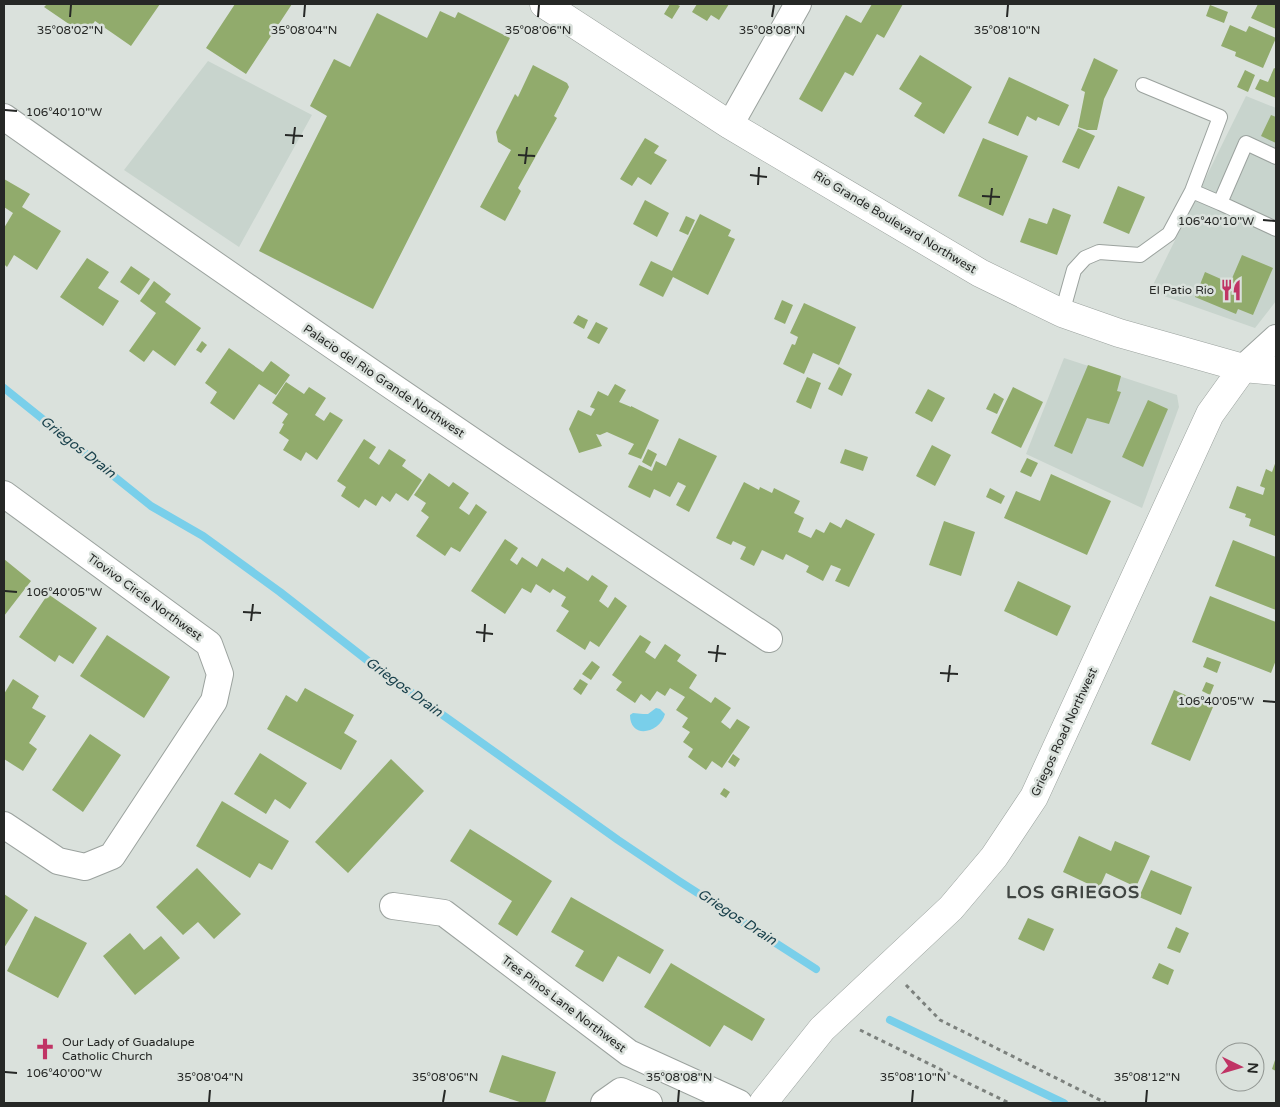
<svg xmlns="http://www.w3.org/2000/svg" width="1280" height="1107" font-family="'Varela Round',sans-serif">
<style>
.built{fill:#c8d4cd}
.water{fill:#79cfea}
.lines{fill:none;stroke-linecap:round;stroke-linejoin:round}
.stream{stroke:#79cfea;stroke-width:8}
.building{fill:#91ab6c}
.service-casing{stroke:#9ba29e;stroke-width:16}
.minor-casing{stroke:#9ba29e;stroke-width:28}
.tertiary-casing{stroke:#9ba29e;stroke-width:29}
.secondary-casing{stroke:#9ba29e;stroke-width:29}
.path{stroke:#7c817d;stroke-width:3;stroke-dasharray:4 4;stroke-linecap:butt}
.service{stroke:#fff;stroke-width:14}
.minor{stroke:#fff;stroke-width:26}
.tertiary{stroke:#fff;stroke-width:28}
.secondary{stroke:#fff;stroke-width:28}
.ticks{fill:none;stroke:#262826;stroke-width:2}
.labels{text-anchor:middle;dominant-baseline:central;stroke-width:5;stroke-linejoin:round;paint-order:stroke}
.street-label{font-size:12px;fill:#262826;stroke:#dae1dc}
.poi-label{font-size:12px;fill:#262826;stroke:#dae1dc;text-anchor:end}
.water-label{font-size:14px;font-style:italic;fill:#173f4a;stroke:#dae1dc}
.district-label{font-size:18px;font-weight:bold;letter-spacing:1px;fill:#404542;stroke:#dae1dc}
.ticks-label{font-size:12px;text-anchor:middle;fill:#262826;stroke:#dae1dc;stroke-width:5;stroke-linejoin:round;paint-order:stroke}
</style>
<rect width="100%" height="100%" fill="#dae1dc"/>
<path class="built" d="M208 61 312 115 239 247 124 170Z
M1246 96 1276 108V301L1255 328 1150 291Z
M1064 358 1177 395 1179 407 1142 508 1026 454Z"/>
<path class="water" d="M656 708 660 709 665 714C660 733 630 740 630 715L633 713 643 714H648Z"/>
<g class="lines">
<path class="stream" d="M4 388 151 506 203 536 280 592 381 671 618 840 679 881 816 969
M890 1020 1064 1103"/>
</g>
<path class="building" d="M47 4H160L131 46 95 21 85 35 44 7Z
M235 4H292L246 74 206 48Z
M670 4H676L680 6 672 19 664 14Z
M697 4H729L719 20 711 15 707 21 692 12Z
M872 4H903L884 38 877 34 853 76 845 72 822 112 799 99 846 15 861 23Z
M1258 4H1276V29L1251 18Z
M1210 5 1228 12 1224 23 1206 16Z
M440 11 455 18 458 12 510 38 373 309 259 251 327 116 310 106 334 59 350 67 377 13 427 38Z
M1230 25 1246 32 1249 26 1276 38 1263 68 1235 56 1236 52 1221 46Z
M920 55 972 87 944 134 914 116 922 103 899 89Z
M1094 58 1118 70 1104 99 1097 130H1087L1078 127 1085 92 1081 90Z
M533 65 567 83 569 87 554 116 557 118 518 188 521 191 505 221 480 207 511 150 498 142 496 132 515 94 518 97Z
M1274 68 1276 69V98L1255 89 1260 79 1268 82Z
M1245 70 1255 75 1248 92 1237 87Z
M1009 77 1069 105 1059 126 1038 117 1036 121 1027 116 1018 136 988 123Z
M1271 115 1276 117V143L1261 136Z
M1078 128 1095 136 1079 169 1062 162Z
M645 138 659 146 654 153 667 160 651 185 638 177 632 186 620 179Z
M983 138 1028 156 1003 216 958 196Z
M4 179 30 194 22 207 61 231 37 270 14 255 7 267 4 264V228L13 213 4 207Z
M1118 186 1145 197 1129 234 1103 223Z
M645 200 669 213 657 237 633 224Z
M1053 208 1071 215 1057 255 1020 242 1029 218 1047 224Z
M700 214 731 230 728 236 735 239 708 295 673 277 663 297 639 285 651 261 672 271Z
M686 216 695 220 688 235 679 231Z
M1242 255 1273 268 1253 315 1238 309 1236 314 1195 297 1205 272 1230 283Z
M87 258 109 272 98 288 119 301 103 326 60 297Z
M131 266 150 279 139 295 120 282Z
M154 281 171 294 165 302 201 328 175 366 153 350 144 362 129 351 156 313 140 301Z
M782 300 793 305 785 324 774 319Z
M804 303 856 327 839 365 813 353 804 374 783 364 792 344 795 345 798 337 790 333Z
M578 315 588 320 584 329 573 323Z
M596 322 608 328 599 344 587 338Z
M202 341 207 345 201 353 196 350Z
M229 348 263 372 271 361 290 375 276 395 259 384 234 420 210 403 217 392 205 383Z
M1088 365 1121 376 1117 391 1121 392 1109 424 1087 418 1072 454 1054 446Z
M839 367 852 374 842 396 828 389Z
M807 377 821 383 811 409 796 402Z
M286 382 304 394 309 387 326 398 315 415 324 421 330 412 343 420 317 460 306 452 301 461 283 450 289 440 279 433 284 424 282 423 288 414 272 403Z
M615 384 626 390 619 402 631 407V406L659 420 641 459 628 454 634 444 607 432 600 435 596 434 602 446 579 453 569 429 578 410 591 416 595 409 590 407 598 391 608 396Z
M1013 387 1043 402 1021 448 991 433Z
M928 389 945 398 932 422 915 413Z
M994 393 1004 399 997 414 986 409Z
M1148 400 1168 409 1143 467 1122 457Z
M679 438 717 456 689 512 676 505 686 486 678 482 670 497 654 489 650 498 628 487 639 465 652 471 656 461 666 466Z
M364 439 376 447 369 458 379 465 389 449 406 460 402 466 422 480 408 501 396 493 390 502 382 496 376 506 365 499 359 508 341 496 346 487 337 481Z
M932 445 951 455 935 486 916 476Z
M648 449 657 454 651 467 642 462Z
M845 449 868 457 863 471 840 463Z
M1027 458 1038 463 1031 477 1020 472Z
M1276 461V532L1275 536 1249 526 1251 519 1245 517 1246 514 1229 508 1237 486 1263 495 1265 488 1260 486 1266 469 1272 472Z
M429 473 449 487 453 482 469 493 459 508 469 515 476 504 487 512 460 552 451 547 445 556 416 536 429 517 421 511 426 503 414 495Z
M1051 474 1111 501 1087 555 1004 518 1016 491 1040 501Z
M744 482 759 490 760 487 772 493 774 488 800 501 794 513 804 518 798 532 811 538 816 529 824 533 830 522 841 528 846 519 875 534 849 587 835 581 841 569 831 565 823 581 806 572 809 566 786 554 783 560 762 550 754 566 740 559 746 547 733 541 731 545 716 538Z
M990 488 1005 496 1001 504 986 497Z
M944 521 975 532 961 576 929 565Z
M505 539 518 548 510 560 517 565 522 557 537 567 542 558 564 572 567 567 588 581 592 575 608 586 599 601 608 608 615 597 627 606 599 647 590 641 585 650 556 631 569 611 561 606 566 597 553 589 550 593 536 584 531 593 522 588 505 614 471 591Z
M1233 540 1276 557V610L1215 586Z
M4 559 31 581 4 616Z
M1018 581 1071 606 1057 636 1004 611Z
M48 594 97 628 73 664 59 655 55 662 19 637Z
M1210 596 1276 622V660L1271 673 1192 642Z
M107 635 170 677 144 718 80 676Z
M640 635 651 642 645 652 655 659 665 644 681 655 677 661 697 675 689 688 711 703 715 697 731 708 721 722 730 729 737 719 750 727 722 768 712 761 706 770 688 757 693 749 683 742 690 732 682 727 688 718 676 710 685 697 670 688 665 696 657 691 650 701 641 694 635 703 616 690 622 682 612 675Z
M1207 657 1221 662 1217 673 1203 667Z
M592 661 600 667 591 680 582 674Z
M13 679 39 696 32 708 46 716 29 743 37 749 23 771 4 759V694Z
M580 679 588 684 581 695 573 689Z
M1206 682 1214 685 1210 695 1202 691Z
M305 688 354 715 344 733 357 741 341 770 267 729 286 695 297 702Z
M1174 690 1213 707 1190 761 1151 744Z
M90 734 121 755 83 812 52 790Z
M260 753 307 783 290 809 275 799 266 814 234 794Z
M733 754 740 759 735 767 728 762Z
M391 759 424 791 348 873 315 842Z
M724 788 730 792 726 798 720 794Z
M222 801 289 841 272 870 259 863 250 878 196 846Z
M470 829 552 881 517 936 498 924 512 901 450 861Z
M1079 836 1111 851 1115 841 1150 856 1136 887 1106 873 1099 889 1063 872Z
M197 868 241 914 214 939 198 922 183 935 156 907Z
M1151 870 1192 887 1181 915 1139 897Z
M4 894 28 910 4 948Z
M571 897 664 950 650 974 618 956 603 982 575 966 584 951 551 932Z
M35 916 87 943 58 998 7 971Z
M1028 918 1054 929 1044 951 1018 939Z
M1176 927 1189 933 1180 953 1167 948Z
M130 933 144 950 161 936 180 958 135 995 103 956Z
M671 963 765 1019 752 1041 724 1025 710 1047 644 1007Z
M1159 963 1174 970 1168 985 1152 978Z
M502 1055 556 1072 545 1103H523L489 1092Z
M1276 1057V1071L1272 1069Z"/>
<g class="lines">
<g class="service-casing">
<path id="service" d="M1276 157 1246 143 1220 203 1276 229
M1192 191 1220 203
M1062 313 1074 270 1085 258 1099 252 1140 255 1169 234 1192 191 1220 117 1143 85"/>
</g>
<g class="minor-casing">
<path id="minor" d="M4 117C256 295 511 469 769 639
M730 125 798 4
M1243 368 1276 338
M4 494 209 644 220 674 214 701 112 856 85 867 58 861 4 825
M393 906 444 913 629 1053 739 1103
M604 1103 621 1091 649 1103"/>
</g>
<g class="tertiary-casing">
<path id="tertiary" d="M1243 368 1276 371"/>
</g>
<g class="secondary-casing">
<path id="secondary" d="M544 4 730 125 980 273 1062 313 1119 333 1243 368 1210 414 1034 797 994 857 951 908 822 1029 763 1103"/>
</g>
<path class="path" d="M906 985 940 1020 1106 1103
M860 1030 1009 1103"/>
<use href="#service" class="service"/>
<use href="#minor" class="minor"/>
<use href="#tertiary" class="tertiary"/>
<use href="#secondary" class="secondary"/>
</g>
<path class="ticks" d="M70 17 71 5M304 17 305 5M538 17 539 5M772 17 774 5M1007 17 1008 5M5 110 17 111M285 135 303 136M293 144 295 127M518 155 535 156M525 164 527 147M750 175 767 177M758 185 759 167M982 196 1000 197M990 205 992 188M1263 220 1275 221M5 591 17 592M243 612 261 613M251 621 253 604M476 632 493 634M484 642 485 624M708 652 726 654M716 662 718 645M940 673 958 674M948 682 950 665M1263 701 1275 702M5 1072 17 1073M209 1102 210 1090M443 1102 445 1090M678 1102 679 1090M912 1102 913 1090M1146 1102 1147 1090"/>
<defs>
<g id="restaurant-bare" transform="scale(1.725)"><path d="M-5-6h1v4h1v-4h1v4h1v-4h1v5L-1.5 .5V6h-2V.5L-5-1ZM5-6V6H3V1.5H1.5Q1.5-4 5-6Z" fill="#c03465" stroke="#dae1dc" stroke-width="2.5" paint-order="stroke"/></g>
<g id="church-bare" transform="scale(1.725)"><path d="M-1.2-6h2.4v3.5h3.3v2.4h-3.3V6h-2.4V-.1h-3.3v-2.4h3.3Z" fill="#c03465" stroke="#dae1dc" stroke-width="2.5" paint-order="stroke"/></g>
</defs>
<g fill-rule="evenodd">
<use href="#restaurant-bare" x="1231" y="290"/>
<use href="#church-bare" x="45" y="1049"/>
</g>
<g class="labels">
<g class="street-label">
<text transform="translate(895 222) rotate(31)">Rio Grande Boulevard Northwest</text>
<text transform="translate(384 381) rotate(34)">Palacio del Rio Grande Northwest</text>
<text transform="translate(145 597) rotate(36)">Tiovivo Circle Northwest</text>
<text transform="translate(1064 732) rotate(-65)">Griegos Road Northwest</text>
<text transform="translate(564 1004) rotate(37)">Tres Pinos Lane Northwest</text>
</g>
<g class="poi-label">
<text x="1214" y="290">El Patio Rio</text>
<text x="62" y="1042" text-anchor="start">Our Lady of Guadalupe<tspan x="62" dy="14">Catholic Church</tspan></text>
</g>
<g class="water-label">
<text transform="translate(78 447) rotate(38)">Griegos Drain</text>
<text transform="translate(404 687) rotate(36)">Griegos Drain</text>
<text transform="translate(737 917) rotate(33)">Griegos Drain</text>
</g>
<g class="district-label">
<text x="1073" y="892">LOS GRIEGOS</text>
</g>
</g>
<g class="ticks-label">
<text x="70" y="34">35°08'02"N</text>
<text x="304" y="34">35°08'04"N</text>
<text x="538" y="34">35°08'06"N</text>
<text x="772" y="34">35°08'08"N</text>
<text x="1007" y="34">35°08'10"N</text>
<text x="64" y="116">106°40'10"W</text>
<text x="1216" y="225">106°40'10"W</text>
<text x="64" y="596">106°40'05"W</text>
<text x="1216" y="705">106°40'05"W</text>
<text x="64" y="1077">106°40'00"W</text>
<text x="210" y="1081">35°08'04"N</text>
<text x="445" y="1081">35°08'06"N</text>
<text x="679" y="1081">35°08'08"N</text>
<text x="913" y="1081">35°08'10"N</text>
<text x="1147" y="1081">35°08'12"N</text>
</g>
<rect width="1280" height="1107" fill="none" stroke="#262826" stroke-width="10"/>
<g transform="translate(1240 1067) rotate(95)"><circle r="24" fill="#dae1dc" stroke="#929793"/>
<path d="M0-4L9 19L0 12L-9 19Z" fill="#c03465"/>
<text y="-8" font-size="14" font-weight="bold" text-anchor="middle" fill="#262826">N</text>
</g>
</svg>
